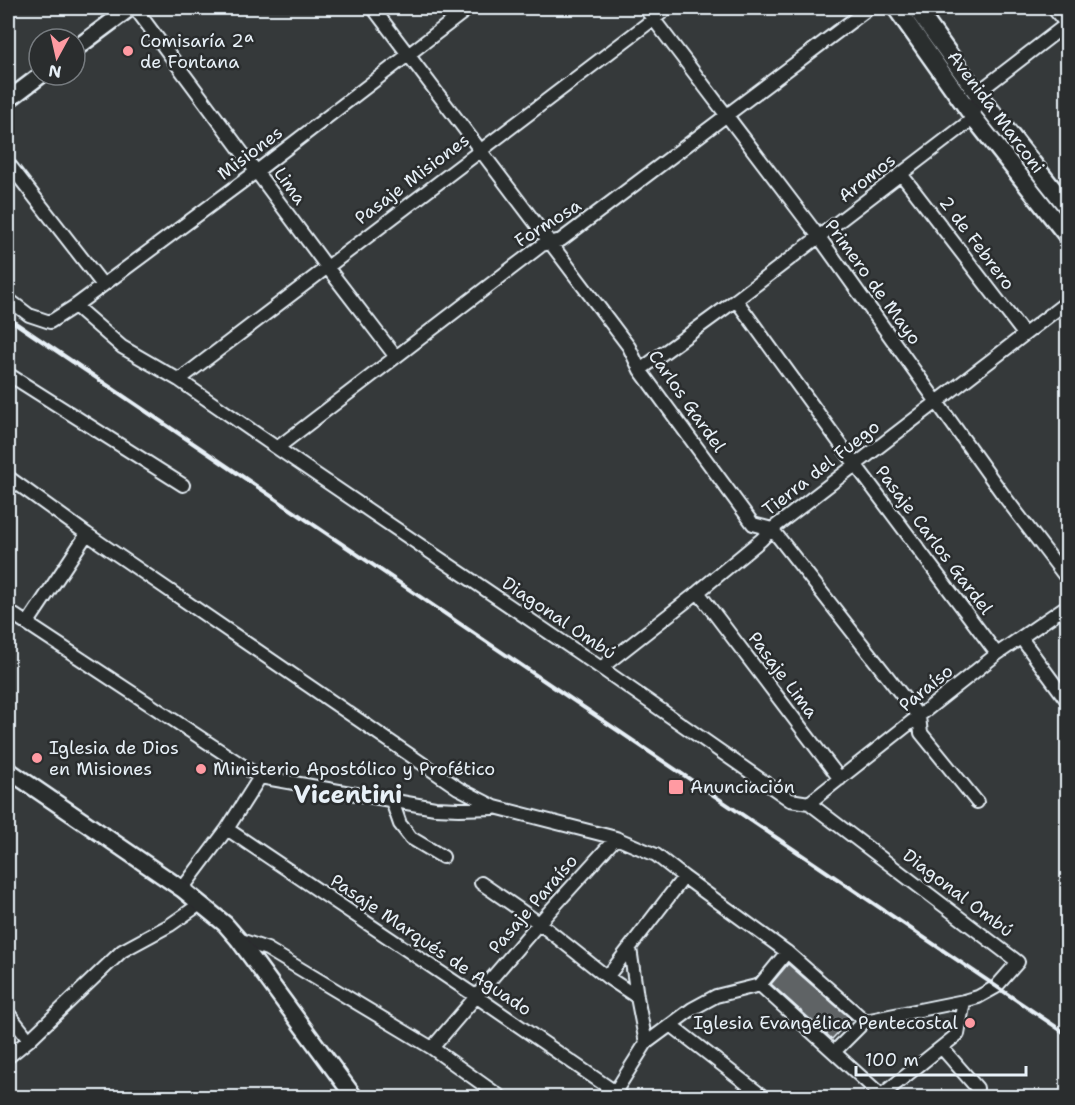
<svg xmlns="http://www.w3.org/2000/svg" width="1075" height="1105" font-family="'Shantell Sans',sans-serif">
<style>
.building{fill:#5f6365;stroke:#e8f1f8;stroke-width:1.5}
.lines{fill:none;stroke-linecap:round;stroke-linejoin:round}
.minor-casing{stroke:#e8f1f8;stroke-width:16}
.tertiary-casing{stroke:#e8f1f8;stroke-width:20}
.secondary-casing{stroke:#e8f1f8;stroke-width:21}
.minor{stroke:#2a2d2e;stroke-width:12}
.tertiary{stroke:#2a2d2e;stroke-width:15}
.secondary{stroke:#2a2d2e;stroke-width:16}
.rail{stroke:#e8f1f8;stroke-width:4}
.poi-dot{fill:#ff9aa2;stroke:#2a2d2e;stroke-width:2}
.labels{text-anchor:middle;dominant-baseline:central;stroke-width:5;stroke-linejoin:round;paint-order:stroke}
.poi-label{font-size:18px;fill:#e8f1f8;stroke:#2a2d2e;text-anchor:start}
.street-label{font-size:18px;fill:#e8f1f8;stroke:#2a2d2e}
.district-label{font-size:24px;font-weight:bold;fill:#e8f1f8;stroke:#2a2d2e}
</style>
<rect width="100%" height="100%" fill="#35393a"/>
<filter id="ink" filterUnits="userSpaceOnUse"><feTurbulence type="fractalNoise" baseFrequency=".0167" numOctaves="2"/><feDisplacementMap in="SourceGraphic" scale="12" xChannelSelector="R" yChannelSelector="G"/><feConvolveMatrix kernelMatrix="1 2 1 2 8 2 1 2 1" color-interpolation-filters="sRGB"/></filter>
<g filter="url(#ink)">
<path class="building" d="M788 964 851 1019 832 1039 771 984Z"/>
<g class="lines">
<g class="minor-casing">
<path id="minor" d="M135 8 327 267 396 357
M373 8 629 347 640 370 753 524 772 529 919 717 921 733 977 802
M645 8 819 237 1004 496 1068 580
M1053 8 1068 26
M8 163 103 285
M901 174 1024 334
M8 299 29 315 50 322 75 306 257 171 469 8
M736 300 855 464 997 654
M75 306 122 347 179 380 277 448 601 668 790 800 809 803 1018 962 996 987 978 997 964 1001 865 1021 834 1052
M640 370 736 300 974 118 977 93 1068 23
M8 374 183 485
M179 380 668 8
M277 448 542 245 561 240 869 8
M8 477 87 534 458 788 495 807 616 838 656 855 684 877 787 952 865 1021
M698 592 840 779
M8 611 260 777 435 808 459 809 494 808
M27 624 87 534
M1021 638 1068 702
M601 668 698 592 761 540 772 529 1068 301
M392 801 400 824 411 838 443 857
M809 803 997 654 1068 605
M227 829 477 997 624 1098
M481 883 539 923 607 977 637 997
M182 889 227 829 260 777
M238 939 267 949 432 1048 502 1098
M607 977 684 877
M760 985 787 952
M8 1013 29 1040
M671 1025 765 1098
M646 1043 692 1009 716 996 760 985 881 1095
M432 1048 539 923 616 838
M942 1048 977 1088 976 1098
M8 1057 29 1040 122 951 170 925 200 904
M608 1098 615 1092 646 1043 637 997 630 948
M878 1098 958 1034 964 1001"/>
</g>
<g class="tertiary-casing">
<path id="tertiary" d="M75 49 130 8
M8 100 41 75
M8 770 182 889 225 924 238 939 355 1098"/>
</g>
<g class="secondary-casing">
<path id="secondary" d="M896 8 974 118 1068 237
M916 8 977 93 1068 208"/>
</g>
<use href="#minor" class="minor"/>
<use href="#tertiary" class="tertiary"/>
<use href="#secondary" class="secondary"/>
<path class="rail" d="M8 318 1068 1035"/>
</g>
</g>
<g class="poi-dot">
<circle cx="128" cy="51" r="6"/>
<circle cx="37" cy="758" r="6"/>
<circle cx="201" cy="769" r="6"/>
<rect x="668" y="779" width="16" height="16" rx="3"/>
<circle cx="970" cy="1023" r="6"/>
</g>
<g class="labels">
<g class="poi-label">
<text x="140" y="41">Comisaría 2ª<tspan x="140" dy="21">de Fontana</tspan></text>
<text x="49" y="748">Iglesia de Dios<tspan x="49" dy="21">en Misiones</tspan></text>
<text x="213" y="769">Ministerio Apostólico y Profético</text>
<text x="690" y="787">Anunciación</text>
<text x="958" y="1023" text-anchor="end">Iglesia Evangélica Pentecostal</text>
</g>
<g class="street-label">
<text transform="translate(996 112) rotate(53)">Avenida Marconi</text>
<text transform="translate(250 153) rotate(-37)">Misiones</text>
<text transform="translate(867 178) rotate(-38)">Aromos</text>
<text transform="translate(412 179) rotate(-37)">Pasaje Misiones</text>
<text transform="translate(290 186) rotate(54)">Lima</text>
<text transform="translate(548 223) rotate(-32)">Formosa</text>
<text transform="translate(977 243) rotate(53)">2 de Febrero</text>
<text transform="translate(873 282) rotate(54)">Primero de Mayo</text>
<text transform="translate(687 401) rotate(55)">Carlos Gardel</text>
<text transform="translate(821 468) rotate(-38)">Tierra del Fuego</text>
<text transform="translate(934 540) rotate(53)">Pasaje Carlos Gardel</text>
<text transform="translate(559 618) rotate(34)">Diagonal Ombú</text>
<text transform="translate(783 675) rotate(53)">Pasaje Lima</text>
<text transform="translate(926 688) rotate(-39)">Paraíso</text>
<text transform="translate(958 893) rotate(37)">Diagonal Ombú</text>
<text transform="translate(533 904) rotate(-49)">Pasaje Paraíso</text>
<text transform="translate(431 945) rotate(34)">Pasaje Marqués de Aguado</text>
</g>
<g class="district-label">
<text x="348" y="795">Vicentini</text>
</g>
</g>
<rect width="1075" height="1105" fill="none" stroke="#2a2d2e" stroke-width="30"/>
<rect x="15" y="15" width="1045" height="1075" fill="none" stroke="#e8f1f8" stroke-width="2" filter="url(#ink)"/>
<g transform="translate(57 57) rotate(188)"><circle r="28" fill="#2a2d2e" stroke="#767b7f" stroke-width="1.5"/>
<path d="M0-4.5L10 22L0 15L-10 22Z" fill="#ff9aa2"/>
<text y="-9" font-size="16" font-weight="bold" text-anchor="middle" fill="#e8f1f8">N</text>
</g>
<path d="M856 1066v9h170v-9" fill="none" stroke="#e8f1f8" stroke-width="3"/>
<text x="865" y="1066" font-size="18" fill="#e8f1f8" stroke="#2a2d2e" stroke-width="4.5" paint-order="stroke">100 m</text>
</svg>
